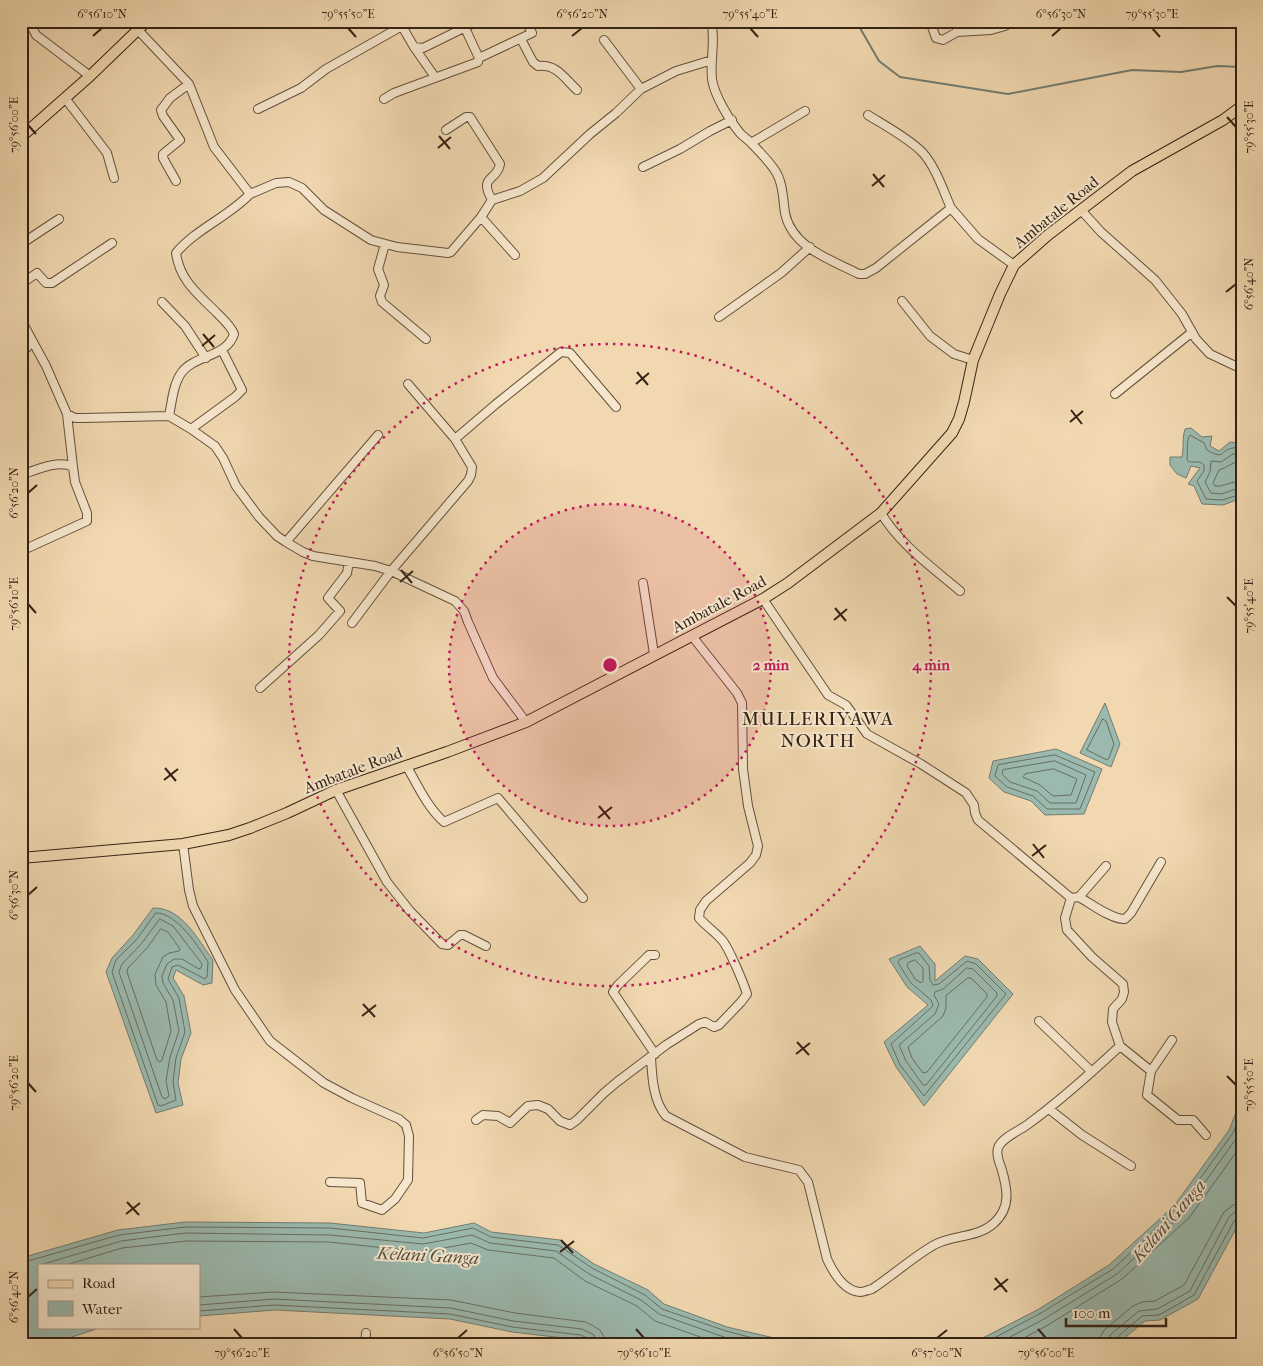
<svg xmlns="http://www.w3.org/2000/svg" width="1263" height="1366" font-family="'IM FELL French Canon',serif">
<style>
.water{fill:#9bb9ae;stroke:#727d71}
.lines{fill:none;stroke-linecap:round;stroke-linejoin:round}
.shore{stroke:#686e62;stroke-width:1}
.stream{stroke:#727d71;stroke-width:2}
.minor-casing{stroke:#63503c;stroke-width:10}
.major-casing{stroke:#342216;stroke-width:12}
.minor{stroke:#f6e6cc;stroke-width:8}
.major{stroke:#f1d8b0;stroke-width:10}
.ticks{fill:none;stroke:#342216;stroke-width:2}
.ring{fill:none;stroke:#c2185b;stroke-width:2.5;stroke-dasharray:2.5 5}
.labels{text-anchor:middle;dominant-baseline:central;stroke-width:4;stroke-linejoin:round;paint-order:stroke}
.street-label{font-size:16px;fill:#342216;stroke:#f6e6cc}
.water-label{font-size:18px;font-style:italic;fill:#534f44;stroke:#f6e6cc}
.quarter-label{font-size:19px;letter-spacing:1px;fill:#342216;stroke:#f6e6cc}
.centre{fill:#c2185b;stroke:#f6e6cc;stroke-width:2.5}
.ring-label{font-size:15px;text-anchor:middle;font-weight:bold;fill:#c2185b;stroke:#f6e6cc;stroke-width:4;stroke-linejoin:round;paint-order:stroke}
.neatline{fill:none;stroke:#342216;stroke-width:2}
.ticks-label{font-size:12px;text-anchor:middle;fill:#342216}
</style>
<rect width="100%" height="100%" fill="#f1d8b0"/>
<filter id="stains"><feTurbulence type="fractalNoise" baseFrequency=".004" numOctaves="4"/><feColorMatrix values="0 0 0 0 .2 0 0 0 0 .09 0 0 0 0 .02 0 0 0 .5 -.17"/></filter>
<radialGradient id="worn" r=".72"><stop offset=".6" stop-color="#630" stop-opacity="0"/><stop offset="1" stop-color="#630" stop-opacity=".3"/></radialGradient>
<path class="water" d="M1191 428 1202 437 1212 436 1210 446 1219 451 1230 442 1242 443V498L1223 505 1202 504 1194 486 1188 484 1200 468 1191 466 1186 478 1177 474 1170 465V457H1182C1184 447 1182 439 1185 429Z
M1105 703 1120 744 1111 767 1080 753Z
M1056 749 1102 769 1084 814 1045 815 1031 801 1004 792 989 778 993 761Z
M153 908C182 907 198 940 213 960L212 983 203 985 176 970 173 978 184 996 191 1033 181 1059 178 1083 183 1105 156 1113 106 972 112 958 133 935Z
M920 946 935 964V981L965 956 978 959 1013 994 924 1106 896 1067 884 1042 928 1005 907 987 889 959Z
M1242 1098V1221L1239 1223 1198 1299 1160 1320 1145 1321 1116 1345H966L975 1342 1039 1309 1109 1265 1174 1206 1229 1130Z
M185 1222 330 1223 424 1233 474 1223 491 1232 560 1240 594 1264 648 1290 664 1304 727 1327 783 1340 826 1345H591L581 1340 512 1332 450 1319 275 1310 199 1316V1265H39V1327H107L99 1328 48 1345H21V1258L118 1230Z"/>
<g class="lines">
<path class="shore" d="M1242 448C1239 448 1236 447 1233 448 1219 450 1226 461 1207 450L1204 443 1190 435C1186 440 1188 452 1187 460L1189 462H1200L1204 465V471L1197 481 1206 499 1222 500 1242 494
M1242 454H1233L1221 462 1211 461 1210 472 1205 482 1211 493 1221 494 1242 487
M1242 461C1233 461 1227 468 1219 470L1213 483 1215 486H1220L1242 480
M1103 719 1106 721 1114 744 1109 758 1107 760 1087 750Z
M1055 755 1095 772 1080 809H1047L1033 796 1007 787 995 776 998 765Z
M1055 761 1086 775 1076 803H1050L1037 791 1010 782 1002 774 1003 770Z
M1054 769 1077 779 1071 795 1053 796 1040 785 1023 777 1025 774Z
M156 913C176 912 199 947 208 962L207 977 205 979 178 965 172 967 168 979 179 998 185 1032 176 1058 173 1082 176 1100 161 1106 158 1105 112 972 116 960 137 939Z
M160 919 173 926 202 964 201 968 199 969 182 959H174L167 964 162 976 163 983 173 1000 179 1031 170 1057 166 1081 169 1096 165 1099 162 1097 119 972 122 964 142 943Z
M161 929 168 932 180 949 179 951 169 953 163 957 155 974 156 985 166 1002 171 1031 162 1060 160 1062 157 1060 127 972 128 968 147 948Z
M916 953H919L929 966 930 980 933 985 939 984 967 961 976 964 1006 994 924 1096 900 1065 891 1044 933 1006 931 1000 911 983 898 963 899 960Z
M915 960 923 968V981L921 983 915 979 907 966 908 963Z
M967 968 973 969 997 993V996L926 1085H923L906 1061 899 1045 935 1014 939 1004 934 995 935 992 943 989Z
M968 978H971L987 994V997L927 1072 923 1073 912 1058 908 1047 943 1016 946 1008V996Z
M21 1263 119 1235 185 1227 330 1228 423 1238 473 1228 491 1237 558 1245 592 1268 645 1295 662 1309 726 1331 780 1345
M40 1265 121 1241 185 1233 330 1235 423 1244 472 1235 490 1243 556 1251 589 1274 641 1300 659 1314 724 1337 754 1345
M66 1265 122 1248 186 1241 329 1242 423 1252 471 1243 488 1250 554 1258 585 1281 637 1306 655 1321 723 1345
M199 1297 274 1292 451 1300 515 1313 586 1322 600 1330 604 1337 605 1345
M199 1305 274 1299 451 1308 513 1321 582 1329 594 1335 597 1345
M199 1311 274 1305 450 1314 512 1327 581 1335 589 1339 591 1345
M981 1345 1041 1313 1113 1269 1178 1209 1233 1133 1242 1111
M995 1345 1044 1319 1117 1274 1183 1213 1238 1136 1242 1127
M1011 1345 1048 1325 1122 1279 1189 1218 1242 1144
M1099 1345 1100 1337 1104 1330 1133 1306 1142 1302 1155 1301 1184 1285 1224 1212 1233 1205 1242 1203
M1107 1345 1110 1335 1139 1311 1157 1309 1190 1291 1229 1217 1235 1212 1242 1211
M1113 1345 1115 1339 1142 1316 1159 1315 1194 1295 1234 1221 1238 1218 1242 1217"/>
<path class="stream" d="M856 21 879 61 900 77 1008 94 1132 70 1181 72 1217 66 1242 67"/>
<g class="minor-casing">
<path id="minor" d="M29 21 36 35 90 76
M399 21 414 47 423 48 478 21
M707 21 712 26C715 45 710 61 712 79 714 95 730 121 740 133 743 137 748 139 751 143 758 150 769 162 774 169 783 181 783 199 785 213 792 248 832 260 859 274H865L876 268 951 208 978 239 1014 265
M930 21 936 38 943 40 957 32 991 30 1005 26 1013 21
M465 28 479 58 532 33 526 21
M138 30 189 84 214 147 250 194C228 217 196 229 176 253 180 281 198 294 217 313 223 319 231 326 234 334 227 357 195 355 182 372 173 384 172 402 169 416
M957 32V21
M521 39 533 62 538 66C557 64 564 78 577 90
M604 40 641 89
M414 47 435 77
M65 98 107 153 114 178
M384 99 394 93 478 62 479 58
M258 109 301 88 326 69 402 26
M868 115C884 125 910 139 923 153 936 168 943 190 951 208
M446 130 466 117H470L500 164C497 182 478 175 492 200
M751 143 805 111
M643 167 680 149 710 131 732 120
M176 181 163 158V154L180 140 163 116 161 110 170 98 189 84
M250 194 276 183 289 182 302 188 324 210 371 240 397 247 448 253 451 252 481 217 492 200 520 191 543 178 590 134 616 113 641 89 676 71 712 60
M1081 210 1101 232 1155 280 1182 314 1196 339 1210 354 1242 369
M481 217 515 255
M21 244 59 219
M385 244 378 269 384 285 380 296 382 302 426 339
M21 284 37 273 46 283H52L112 243
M902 301 930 336 954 354 973 360
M162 302 185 326 206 358
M719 317 781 273 810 247
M21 320 46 366 67 414 75 418H84L169 416 191 429 215 446 223 458 236 486 259 517 277 536 286 542 303 552 313 556 375 566 391 571 455 601 464 611 468 622 493 678 526 722
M21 354 32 342
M1115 394 1191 333
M67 414 73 467
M191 429 235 397 242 390 222 350
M455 439 496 404 561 352 570 353 616 407
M21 475C36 470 59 459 73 467L75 482 87 513V521L21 551
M881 513C900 545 932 567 960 591
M286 542 378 435
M643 583 654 654
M763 599 828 695 846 705 867 734 921 764 966 793 974 805 975 813 978 820 1071 898 1079 897 1106 866
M352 623 391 571 468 481 471 475 472 467 455 439 408 384
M260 688 319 635 340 611 328 598 347 573 349 562
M406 765C417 784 427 807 444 822L498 798 583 898
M336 790 387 882 410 911 442 944 448 945 460 935H464L486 946
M183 844 189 890 193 906 235 990 270 1041 324 1083 352 1098 399 1119 406 1125 409 1136 408 1180 395 1199 382 1210 362 1203 360 1183 330 1182
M1079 897C1090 903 1112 920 1125 919L1131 913 1161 862
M1071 898 1065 918 1067 930 1092 957 1123 984 1124 992 1122 999 1113 1009 1112 1022 1120 1046
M1039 1021 1092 1072
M1172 1040 1151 1071 1147 1095 1178 1120H1193L1206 1135
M655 1054 613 992 618 985 646 958 649 955H655
M651 1057C652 1076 653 1101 666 1116L745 1157 799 1170 808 1182 827 1259C833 1272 844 1291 860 1292 863 1292 868 1290 872 1289 892 1276 913 1257 934 1245 952 1235 978 1238 994 1223 1012 1207 1007 1187 1001 1167 999 1162 996 1154 998 1148 1001 1138 1019 1131 1027 1125 1060 1101 1090 1074 1120 1046L1151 1071
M1049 1109 1082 1135 1131 1166
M476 1120 483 1115 498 1116 510 1123 528 1106 538 1105 548 1109 560 1121 570 1125 577 1120 604 1093 617 1082 666 1045 699 1024 705 1022 714 1027 719 1025 741 1002 747 994C744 984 729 948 722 940 715 932 706 926 699 918L700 910 706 901 750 863 756 855 758 846 748 806 743 769 742 703 737 693 692 636
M365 1345 366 1333"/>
</g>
<g class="major-casing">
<path id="major" d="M21 137 90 76 147 21
M21 858 183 844 229 835 250 828 287 813 336 790 447 752 526 722 763 599 788 583 881 513 952 433 959 419 964 402 973 360 1000 294 1014 265 1048 235 1132 171 1223 120 1242 106"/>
</g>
<use href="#minor" class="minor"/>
<use href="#major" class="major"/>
</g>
<path class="ticks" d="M348 28 356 37M750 28 758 37M1152 28 1160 37M93 36 102 28M572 36 582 28M1052 36 1061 28M1227 117 1236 127M28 125 36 134M439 136 450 149M438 148 451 137M873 174 884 187M872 186 885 175M1226 292 1236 284M203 334 214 347M202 346 215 335M637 372 648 385M636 384 649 373M1071 410 1082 424M1070 422 1083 411M28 493 37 485M401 570 412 583M400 582 413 571M1227 597 1236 606M28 604 36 613M835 608 846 621M834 620 847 609M165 768 176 781M164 780 178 769M599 806 610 819M598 818 612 807M1033 844 1044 858M1032 856 1046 845M28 895 37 887M363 1004 375 1017M362 1016 376 1005M797 1042 809 1055M796 1054 810 1043M1227 1076 1236 1085M28 1083 36 1092M127 1202 139 1215M126 1214 140 1203M561 1240 573 1253M560 1252 574 1241M995 1278 1007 1292M994 1290 1008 1279M28 1297 37 1289M234 1329 242 1338M636 1329 644 1338M1038 1329 1046 1338M458 1338 467 1330M937 1338 947 1330"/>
<circle cx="610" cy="665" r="161" fill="#c2185b" fill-opacity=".12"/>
<g class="ring">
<circle cx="610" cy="665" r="161"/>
<circle cx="610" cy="665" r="321"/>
</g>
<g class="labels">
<g class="street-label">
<text transform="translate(1056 212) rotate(-39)">Ambatale Road</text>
<text transform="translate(719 604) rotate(-28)">Ambatale Road</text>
<text transform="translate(353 770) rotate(-21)">Ambatale Road</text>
</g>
<g class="water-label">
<text transform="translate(1169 1221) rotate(-49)">Kelani Ganga</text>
<text transform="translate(428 1256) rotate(3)">Kelani Ganga</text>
</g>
<g class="quarter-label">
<text x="818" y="719">MULLERIYAWA<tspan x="818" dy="22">NORTH</tspan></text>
</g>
</g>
<circle cx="610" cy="665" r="8" class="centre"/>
<g class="ring-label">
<text x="771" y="670">2 min</text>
<text x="931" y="670">4 min</text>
</g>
<rect width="1263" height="1366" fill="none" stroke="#f1d8b0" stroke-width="55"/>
<rect x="38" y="1264" width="162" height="65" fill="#f6e6cc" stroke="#a89883"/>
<rect x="48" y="1280" width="25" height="8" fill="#f1d8b0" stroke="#a89883"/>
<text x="82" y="1288" font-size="15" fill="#342216">Road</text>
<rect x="48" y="1301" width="25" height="15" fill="#9bb9ae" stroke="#a89883"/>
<text x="82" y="1314" font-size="15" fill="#342216">Water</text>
<path d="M1066 1318v8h100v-8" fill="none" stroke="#342216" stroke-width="2.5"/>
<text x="1073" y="1318" font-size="15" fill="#342216" stroke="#f6e6cc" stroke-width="4" paint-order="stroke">100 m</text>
<rect x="28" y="28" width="1208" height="1310" class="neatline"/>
<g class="ticks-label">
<text x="102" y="18">6°56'10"N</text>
<text x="348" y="18">79°55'50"E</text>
<text x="582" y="18">6°56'20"N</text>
<text x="750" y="18">79°55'40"E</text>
<text x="1061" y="18">6°56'30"N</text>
<text x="1152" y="18">79°55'30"E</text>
<text transform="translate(14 125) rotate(-90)" y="4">79°56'00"E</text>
<text transform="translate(1249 127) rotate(-90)" y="4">79°55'30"E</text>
<text transform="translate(1249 284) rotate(-90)" y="4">6°56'40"N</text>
<text transform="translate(14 493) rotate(-90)" y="4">6°56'20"N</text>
<text transform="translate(14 604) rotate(-90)" y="4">79°56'10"E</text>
<text transform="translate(1249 606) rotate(-90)" y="4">79°55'40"E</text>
<text transform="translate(14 895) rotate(-90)" y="4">6°56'30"N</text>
<text transform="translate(14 1083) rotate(-90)" y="4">79°56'20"E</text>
<text transform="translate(1249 1085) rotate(-90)" y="4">79°55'50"E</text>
<text transform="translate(14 1297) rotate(-90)" y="4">6°56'40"N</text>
<text x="242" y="1357">79°56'20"E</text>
<text x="458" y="1357">6°56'50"N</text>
<text x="644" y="1357">79°56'10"E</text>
<text x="937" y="1357">6°57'00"N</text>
<text x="1046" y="1357">79°56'00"E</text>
</g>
<rect width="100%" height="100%" filter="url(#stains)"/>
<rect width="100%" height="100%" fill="url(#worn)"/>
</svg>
